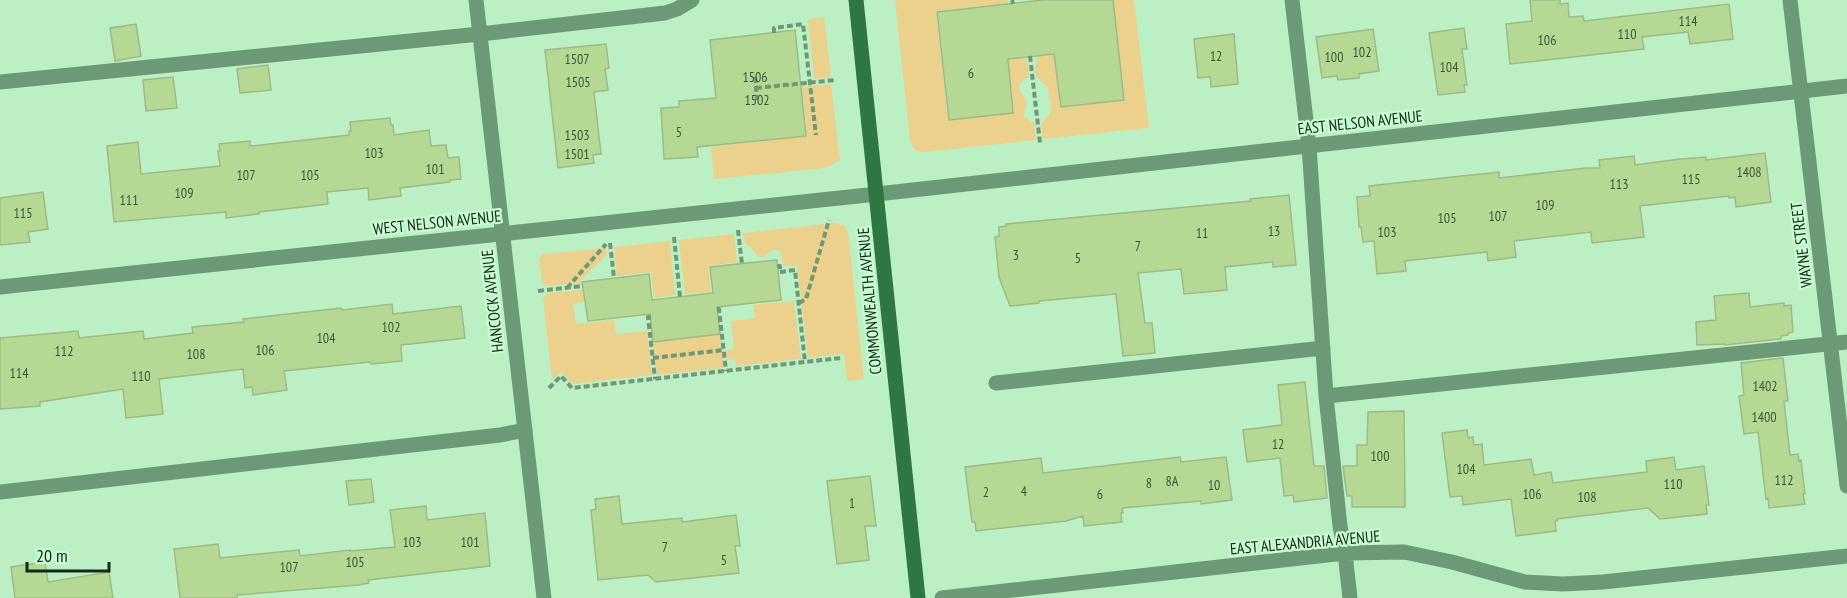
<svg xmlns="http://www.w3.org/2000/svg" width="1847" height="598" font-family="'PT Sans Narrow',sans-serif">
<style>
.green{fill:#ebd18b}
.building{fill:#b5d894;stroke:#9eba85;stroke-width:1.5}
.lines{fill:none;stroke-linecap:round;stroke-linejoin:round}
.path{stroke:#709778;stroke-width:4;stroke-dasharray:6 3;stroke-linecap:butt}
.lane{stroke:#6d9a76;stroke-width:15}
.street{stroke:#6d9a76;stroke-width:15}
.secondary{stroke:#2e7643;stroke-width:15}
.labels{text-anchor:middle;dominant-baseline:central;stroke-width:4.5;stroke-linejoin:round;paint-order:stroke}
.number-label{font-size:14px;fill:#3c5538}
.street-label{font-size:16px;fill:#142919;stroke:#c8fdd2}
</style>
<rect width="100%" height="100%" fill="#bbf0c5"/>
<path class="green" d="M895 0H1008V3L936 11 948 120 1014 113 1012 92 1002 93 998 60 1023 58 1028 64 1029 77 1023 80 1019 85 1020 91 1027 102 1024 116 1034 123 1036 140 923 152C915 152 913 149 910 141Z
M1113 0H1134L1149 128 1043 139 1041 124 1049 115 1051 110 1048 88 1036 76 1035 64 1038 56 1064 53 1068 86 1058 87 1060 108 1125 100Z
M824 17 831 77 814 79 808 19Z
M831 84 840 160 826 168 714 179 711 147 807 136 802 87Z
M835 223 844 225 848 232 864 379 847 381 844 354 808 358 797 265 783 266C781 248 779 244 764 257H758L751 247 745 244 743 233Z
M734 234 737 262 708 266 711 292 685 294 679 240Z
M670 241 675 295 654 298 651 272 617 276 614 247Z
M606 248 607 254 605 257 581 280V283L548 286 542 283 539 258 543 254Z
M582 290 584 302 573 304 576 324 614 320 616 334 647 331 652 375 573 384 561 372 552 380 543 298 549 293Z
M794 301 801 359 736 366 735 359 727 360 726 350 734 349 731 321 755 318 753 305Z
M720 334 724 368 657 375 653 342Z"/>
<path class="building" d="M1043 0H1113L1124 100 1061 107 1054 54 1008 59 1013 113 949 120 937 12Z
M1530 0H1560V4L1568 3 1569 17 1583 16 1584 21 1729 4 1733 39 1690 44 1688 32 1642 37 1644 49 1510 64 1506 24 1532 21Z
M136 24 141 56 115 61 110 28Z
M1464 28 1467 49H1462L1467 85H1464L1465 92 1438 95 1429 33Z
M1373 29 1379 71 1359 74V78L1338 80 1337 76 1322 78 1316 37Z
M795 30 806 136 697 147 698 157 664 159 661 108 679 107V101L716 98 710 40Z
M1233 34H1234L1238 84 1211 87 1210 77 1198 78 1194 39Z
M606 44 609 68 605 69 608 90 594 92 601 154 593 155 594 163 558 168 545 50Z
M268 65 271 90 240 93 237 69Z
M173 77 177 108 146 111 143 80Z
M390 118 391 125H393L394 135 429 130 431 146 446 145 448 158 459 157 461 179 450 180V182L400 188 401 196 369 200 368 188 327 192 328 204 259 212V214L226 218V212L114 222 107 146 138 142 141 174 220 166 218 151H220L219 144 250 141V146L261 145 349 135V131H351L350 122Z
M1765 153 1771 202 1736 207 1735 197 1729 198V196L1640 206 1644 237 1592 243 1591 232 1514 241 1516 257 1488 261 1487 252 1405 261 1406 271 1377 274 1374 241 1363 242 1361 227H1359L1357 197 1370 196 1369 186 1499 172V178L1586 168H1600L1599 160 1634 156 1635 165 1680 159 1706 157V160Z
M43 192 48 229 28 232 30 242 0 245V198Z
M1289 195 1296 265 1273 267V262L1225 267 1227 290 1184 294 1181 269 1138 273 1145 323H1152L1155 353 1123 356 1116 294 1039 301V303L1010 306 999 277 995 237 999 236V227L1006 226V224L1251 201 1250 199Z
M777 260 781 300 717 307 720 334 653 342 650 314 588 321 582 282 649 274 652 300 713 293 710 267Z
M1749 293 1750 307 1784 303V306L1791 305 1793 332 1788 333V335L1781 336V339L1725 345V344L1697 345 1696 322 1716 320 1714 296Z
M392 304 393 314 461 306 465 338 401 345 402 361 371 364 370 362 284 371 287 390 253 395 252 387 245 388 243 369 159 379 163 414 126 418 123 389 40 402V406L0 409V338L78 331 79 338 143 331 144 339 193 333 192 327 244 322 243 319 341 308 342 310Z
M1783 358 1788 401H1784L1790 455 1798 454 1799 461 1801 460 1805 494H1803L1805 504 1769 508 1768 498 1766 499 1758 432 1744 434 1739 396 1744 395 1741 363Z
M1305 382 1314 466H1324L1327 498 1294 502 1293 495 1284 496 1280 458 1247 462 1243 430 1282 425 1278 385Z
M1404 411 1405 507H1352V496H1347L1343 466H1357V445H1367L1368 412Z
M1467 430 1468 438 1473 437 1474 445 1482 444 1484 465 1531 459 1534 475 1551 472 1553 483 1647 472 1646 461 1674 457 1676 470 1704 466 1709 505H1706L1707 514 1660 519 1648 508 1557 519V521H1555L1556 531 1516 536 1511 499 1463 505 1462 496 1450 497 1442 433Z
M1180 457 1181 462 1226 457 1232 500 1201 504V501L1122 508 1123 513H1121L1122 522 1084 526 1083 516 1066 521 976 531 975 522H972L965 467 1041 458 1043 473Z
M870 476 876 526H865L869 560 837 564 827 481Z
M371 479 374 502 349 505 346 481Z
M619 496 622 524 682 518V522L736 515 740 546H735L739 573 656 582 648 575 598 580 591 510 596 509 595 499Z
M426 506 427 520 485 513 490 566 368 580 369 583 359 585 237 595V598H180L174 549 218 544 220 558 299 550 300 556 350 550V551L395 547 390 510Z
M45 562 48 582 109 572 113 598H15L11 567Z"/>
<g class="lines">
<path class="path" d="M1012 0 1013 4
M774 33V28L803 24 816 135
M1030 56 1040 143
M755 77 757 100
M756 88 836 80
M738 230 742 264
M674 237 680 297
M610 243 614 278
M777 266H780V272L795 270 805 362
M567 288 606 244
M538 291 583 286
M799 303 806 299 829 220
M717 309H719L726 371
M651 317H648L655 379
M653 358 724 350
M549 388 561 376 572 388 841 358"/>
<path class="lane" d="M1292 0 1309 146 1326 396 1340 526 1345 553
M0 82 480 34 665 13 677 9 692 0
M996 383 1323 348
M1326 396 1847 342
M0 492 500 435 525 430"/>
<path class="street" d="M476 0 544 598
M1790 0 1847 486
M0 287 877 194 1847 86
M1345 553 1350 598
M942 598 1345 553 1404 552 1452 562 1525 582 1563 584 1603 582 1847 556"/>
<path class="secondary" d="M856 0 918 598"/>
</g>
<g class="labels">
<g class="number-label">
<text x="1688" y="21">114</text>
<text x="1627" y="34">110</text>
<text x="1547" y="40">106</text>
<text x="1362" y="52">102</text>
<text x="1216" y="56">12</text>
<text x="1334" y="57">100</text>
<text x="577" y="59">1507</text>
<text x="1449" y="67">104</text>
<text x="971" y="73">6</text>
<text x="755" y="77">1506</text>
<text x="578" y="82">1505</text>
<text x="757" y="100">1502</text>
<text x="679" y="132">5</text>
<text x="577" y="135">1503</text>
<text x="374" y="153">103</text>
<text x="577" y="154">1501</text>
<text x="435" y="169">101</text>
<text x="1749" y="172">1408</text>
<text x="246" y="175">107</text>
<text x="310" y="175">105</text>
<text x="1691" y="179">115</text>
<text x="1619" y="184">113</text>
<text x="184" y="193">109</text>
<text x="129" y="200">111</text>
<text x="1545" y="205">109</text>
<text x="23" y="213">115</text>
<text x="1498" y="216">107</text>
<text x="1447" y="218">105</text>
<text x="1274" y="231">13</text>
<text x="1387" y="232">103</text>
<text x="1202" y="233">11</text>
<text x="1138" y="246">7</text>
<text x="1016" y="255">3</text>
<text x="1078" y="258">5</text>
<text x="391" y="327">102</text>
<text x="326" y="338">104</text>
<text x="265" y="350">106</text>
<text x="64" y="351">112</text>
<text x="196" y="354">108</text>
<text x="19" y="373">114</text>
<text x="141" y="376">110</text>
<text x="1765" y="386">1402</text>
<text x="1764" y="417">1400</text>
<text x="1278" y="444">12</text>
<text x="1380" y="456">100</text>
<text x="1466" y="469">104</text>
<text x="1784" y="480">112</text>
<text x="1172" y="481">8A</text>
<text x="1149" y="483">8</text>
<text x="1673" y="484">110</text>
<text x="1214" y="485">10</text>
<text x="1024" y="491">4</text>
<text x="986" y="492">2</text>
<text x="1100" y="494">6</text>
<text x="1532" y="494">106</text>
<text x="1587" y="497">108</text>
<text x="852" y="503">1</text>
<text x="412" y="542">103</text>
<text x="470" y="542">101</text>
<text x="665" y="547">7</text>
<text x="724" y="560">5</text>
<text x="355" y="562">105</text>
<text x="289" y="567">107</text>
</g>
<g class="street-label">
<text transform="translate(1360 122) rotate(-6)">EAST NELSON AVENUE</text>
<text transform="translate(437 222) rotate(-6)">WEST NELSON AVENUE</text>
<text transform="translate(1801 245) rotate(-97)">WAYNE STREET</text>
<text transform="translate(492 301) rotate(-96)">HANCOCK AVENUE</text>
<text transform="translate(869 301) rotate(-95)">COMMONWEALTH AVENUE</text>
<text transform="translate(1305 542) rotate(-5)">EAST ALEXANDRIA AVENUE</text>
</g>
</g>
<path d="M27 562v9h82v-9" fill="none" stroke="#142919" stroke-width="3"/>
<text x="36" y="562" font-size="18" fill="#142919" stroke="#c8fdd2" stroke-width="4.5" paint-order="stroke">20 m</text>
</svg>
